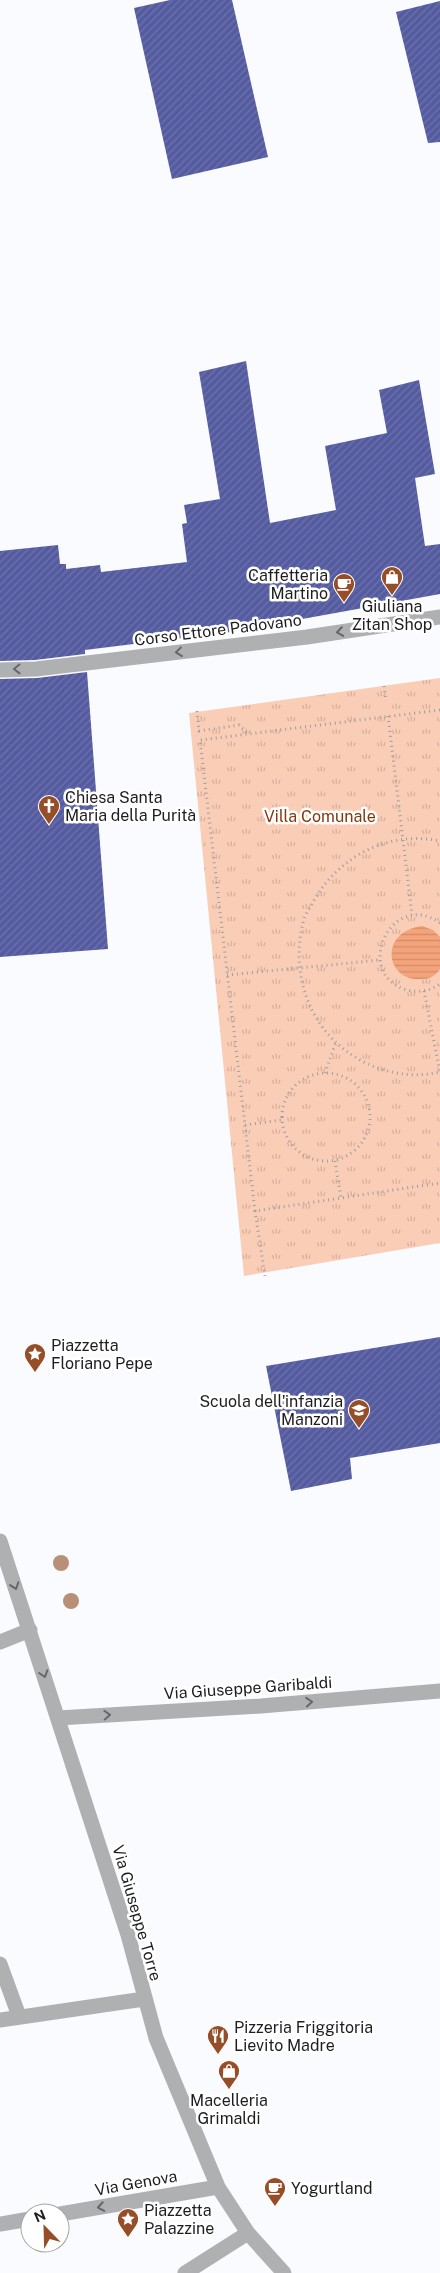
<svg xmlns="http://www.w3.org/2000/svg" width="440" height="2273" font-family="'Public Sans',sans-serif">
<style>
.grass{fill:url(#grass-tufts)}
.water{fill:url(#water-rules)}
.building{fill:url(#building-hatch)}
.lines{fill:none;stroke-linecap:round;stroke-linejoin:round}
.path{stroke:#9d9ea1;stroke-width:3;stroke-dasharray:1 4;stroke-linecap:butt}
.minor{stroke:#afb0b2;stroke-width:15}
.tertiary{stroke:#afb0b2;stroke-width:15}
.tree{fill:#b89078}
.oneway{stroke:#66676a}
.labels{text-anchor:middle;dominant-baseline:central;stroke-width:5;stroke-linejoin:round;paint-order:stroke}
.poi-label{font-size:16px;fill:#1e1e21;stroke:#fff;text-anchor:start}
.street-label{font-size:16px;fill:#1e1e21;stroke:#fff}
.park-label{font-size:16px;fill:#82390b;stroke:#fff}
</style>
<defs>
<pattern id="grass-tufts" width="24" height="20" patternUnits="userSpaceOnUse" patternTransform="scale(1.25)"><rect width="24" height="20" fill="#facdb7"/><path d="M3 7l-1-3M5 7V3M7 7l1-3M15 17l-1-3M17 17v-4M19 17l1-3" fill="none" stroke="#d6b09d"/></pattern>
<pattern id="water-rules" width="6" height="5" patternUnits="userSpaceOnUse" patternTransform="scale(1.25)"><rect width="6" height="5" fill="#f4a37a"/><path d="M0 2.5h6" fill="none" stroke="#d18c69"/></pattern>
<pattern id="building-hatch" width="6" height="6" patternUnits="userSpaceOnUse" patternTransform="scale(1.25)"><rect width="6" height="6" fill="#545ba1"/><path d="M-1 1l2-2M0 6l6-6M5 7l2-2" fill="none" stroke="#6e73a8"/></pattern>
</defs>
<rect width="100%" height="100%" fill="#fafbfe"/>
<path class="grass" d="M440 678V1243L244 1276 189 713Z"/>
<path class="water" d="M422 926 433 930 440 937V969C437 974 430 979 424 979 386 984 377 932 422 926Z"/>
<path class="building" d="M170 0H232L268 157 172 179 134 8Z
M440 1V142L428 143 396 12Z
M246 361 270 523 336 510 325 446 387 433 379 390 419 380 435 474 415 478 425 546 440 544V594L231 632 85 650V654L35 660 0 661V551L58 545 60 564H66V569L100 565 101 572 187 562 182 524 187 523 184 505 220 499 199 372Z
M87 672 108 949 0 957V679L37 678Z
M440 1337V1443L350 1458 352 1479 291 1491 266 1366Z"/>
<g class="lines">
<path class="path" d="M384 686 386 701
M440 710 200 740 255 1211 440 1183
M197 711 199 731 239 725 247 733
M388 716 412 915
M440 923C392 888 351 974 407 990 418 993 430 991 440 984
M227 975 380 960
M424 991 440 1072C415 1078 389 1074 366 1063 312 1037 288 977 304 919 306 913 310 908 313 902 338 857 388 830 440 841
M282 1117a44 44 0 1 1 88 0a44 44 0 1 1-88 0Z
M325 1073 336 1042
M245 1125 281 1120
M335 1161 341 1198
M255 1211 265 1276"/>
<path class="minor" d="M0 1541 128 1935 156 2038 218 2187 248 2233 284 2273
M0 1642 30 1630
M58 1718 261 1706 440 1691
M0 1964 19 2016
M0 2020 144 1999
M60 2214 218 2187
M0 2224 30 2219
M185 2273 248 2233"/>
<path class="tertiary" d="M0 670 36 669 307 637 440 617"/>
</g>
<g class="tree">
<circle cx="61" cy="1563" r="8"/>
<circle cx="71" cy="1601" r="8"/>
</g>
<defs><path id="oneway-chevron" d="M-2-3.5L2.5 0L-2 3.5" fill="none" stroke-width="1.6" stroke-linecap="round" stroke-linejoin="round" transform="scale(1.25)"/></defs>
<g class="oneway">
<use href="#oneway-chevron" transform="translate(340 632) rotate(171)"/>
<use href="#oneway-chevron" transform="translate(179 652) rotate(173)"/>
<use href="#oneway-chevron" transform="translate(17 669) rotate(179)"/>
<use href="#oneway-chevron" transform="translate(15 1586) rotate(71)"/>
<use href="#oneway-chevron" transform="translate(44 1674) rotate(72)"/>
<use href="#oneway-chevron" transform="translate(309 1702) rotate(-5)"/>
<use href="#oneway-chevron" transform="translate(107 1715) rotate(-3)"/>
<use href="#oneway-chevron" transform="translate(101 2207) rotate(170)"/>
</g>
<defs>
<g id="shop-pin" transform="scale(1.125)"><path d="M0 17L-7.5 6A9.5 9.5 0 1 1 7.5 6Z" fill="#954e27" stroke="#fff"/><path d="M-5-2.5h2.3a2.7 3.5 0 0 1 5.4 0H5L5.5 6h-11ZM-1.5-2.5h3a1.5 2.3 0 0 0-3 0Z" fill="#fff"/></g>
<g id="cafe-pin" transform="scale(1.125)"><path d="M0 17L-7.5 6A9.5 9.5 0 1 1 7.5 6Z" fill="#954e27" stroke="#fff"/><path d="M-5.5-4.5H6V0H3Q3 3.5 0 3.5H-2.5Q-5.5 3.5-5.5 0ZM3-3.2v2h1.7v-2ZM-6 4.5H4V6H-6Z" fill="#fff"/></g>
<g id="church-pin" transform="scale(1.125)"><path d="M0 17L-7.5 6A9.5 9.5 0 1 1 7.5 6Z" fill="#954e27" stroke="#fff"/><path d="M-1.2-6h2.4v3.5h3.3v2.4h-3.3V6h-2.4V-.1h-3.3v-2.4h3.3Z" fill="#fff"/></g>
<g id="sight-pin" transform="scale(1.125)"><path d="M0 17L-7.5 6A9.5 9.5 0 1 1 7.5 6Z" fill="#954e27" stroke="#fff"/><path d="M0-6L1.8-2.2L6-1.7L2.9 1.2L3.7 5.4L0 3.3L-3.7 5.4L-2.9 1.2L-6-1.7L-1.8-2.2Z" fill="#fff"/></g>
<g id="school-pin" transform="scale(1.125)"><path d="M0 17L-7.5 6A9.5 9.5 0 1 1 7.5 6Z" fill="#954e27" stroke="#fff"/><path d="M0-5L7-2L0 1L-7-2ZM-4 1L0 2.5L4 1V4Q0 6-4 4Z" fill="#fff"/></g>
<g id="restaurant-pin" transform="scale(1.125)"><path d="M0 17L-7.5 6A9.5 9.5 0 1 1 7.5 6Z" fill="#954e27" stroke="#fff"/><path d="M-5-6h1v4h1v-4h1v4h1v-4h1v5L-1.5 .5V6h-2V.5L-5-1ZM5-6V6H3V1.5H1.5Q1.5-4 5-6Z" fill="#fff"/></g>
</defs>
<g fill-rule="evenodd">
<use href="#shop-pin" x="392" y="577"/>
<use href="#cafe-pin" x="344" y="584"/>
<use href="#church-pin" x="49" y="806"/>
<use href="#sight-pin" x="35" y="1354"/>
<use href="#school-pin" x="359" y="1410"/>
<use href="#restaurant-pin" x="218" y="2036"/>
<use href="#shop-pin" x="229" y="2071"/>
<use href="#cafe-pin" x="275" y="2188"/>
<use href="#sight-pin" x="128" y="2219"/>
</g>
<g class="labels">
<g class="poi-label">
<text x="328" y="575" text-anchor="end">Caffetteria<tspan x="328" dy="18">Martino</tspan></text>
<text x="392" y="606" text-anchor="middle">Giuliana<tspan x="392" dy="18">Zitan Shop</tspan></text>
<text x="65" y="797">Chiesa Santa<tspan x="65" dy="18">Maria della Purità</tspan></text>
<text x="51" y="1345">Piazzetta<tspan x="51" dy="18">Floriano Pepe</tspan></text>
<text x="343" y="1401" text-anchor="end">Scuola dell'infanzia<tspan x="343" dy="18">Manzoni</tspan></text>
<text x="234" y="2027">Pizzeria Friggitoria<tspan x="234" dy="18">Lievito Madre</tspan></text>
<text x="229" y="2100" text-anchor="middle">Macelleria<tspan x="229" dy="18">Grimaldi</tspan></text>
<text x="291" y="2188">Yogurtland</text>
<text x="144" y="2210">Piazzetta<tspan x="144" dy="18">Palazzine</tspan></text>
</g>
<g class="street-label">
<text transform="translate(218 630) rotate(-7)">Corso Ettore Padovano</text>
<text transform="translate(248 1688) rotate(-4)">Via Giuseppe Garibaldi</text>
<text transform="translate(137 1913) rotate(74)">Via Giuseppe Torre</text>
<text transform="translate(136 2183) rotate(-10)">Via Genova</text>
</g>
<g class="park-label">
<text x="320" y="816">Villa Comunale</text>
</g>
</g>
<g transform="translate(45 2228) rotate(337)"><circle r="24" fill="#ffffff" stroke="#a5a5a6"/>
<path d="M0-4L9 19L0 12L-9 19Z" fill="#954e27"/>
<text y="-8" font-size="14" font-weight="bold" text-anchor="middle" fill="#1e1e21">N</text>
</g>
</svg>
